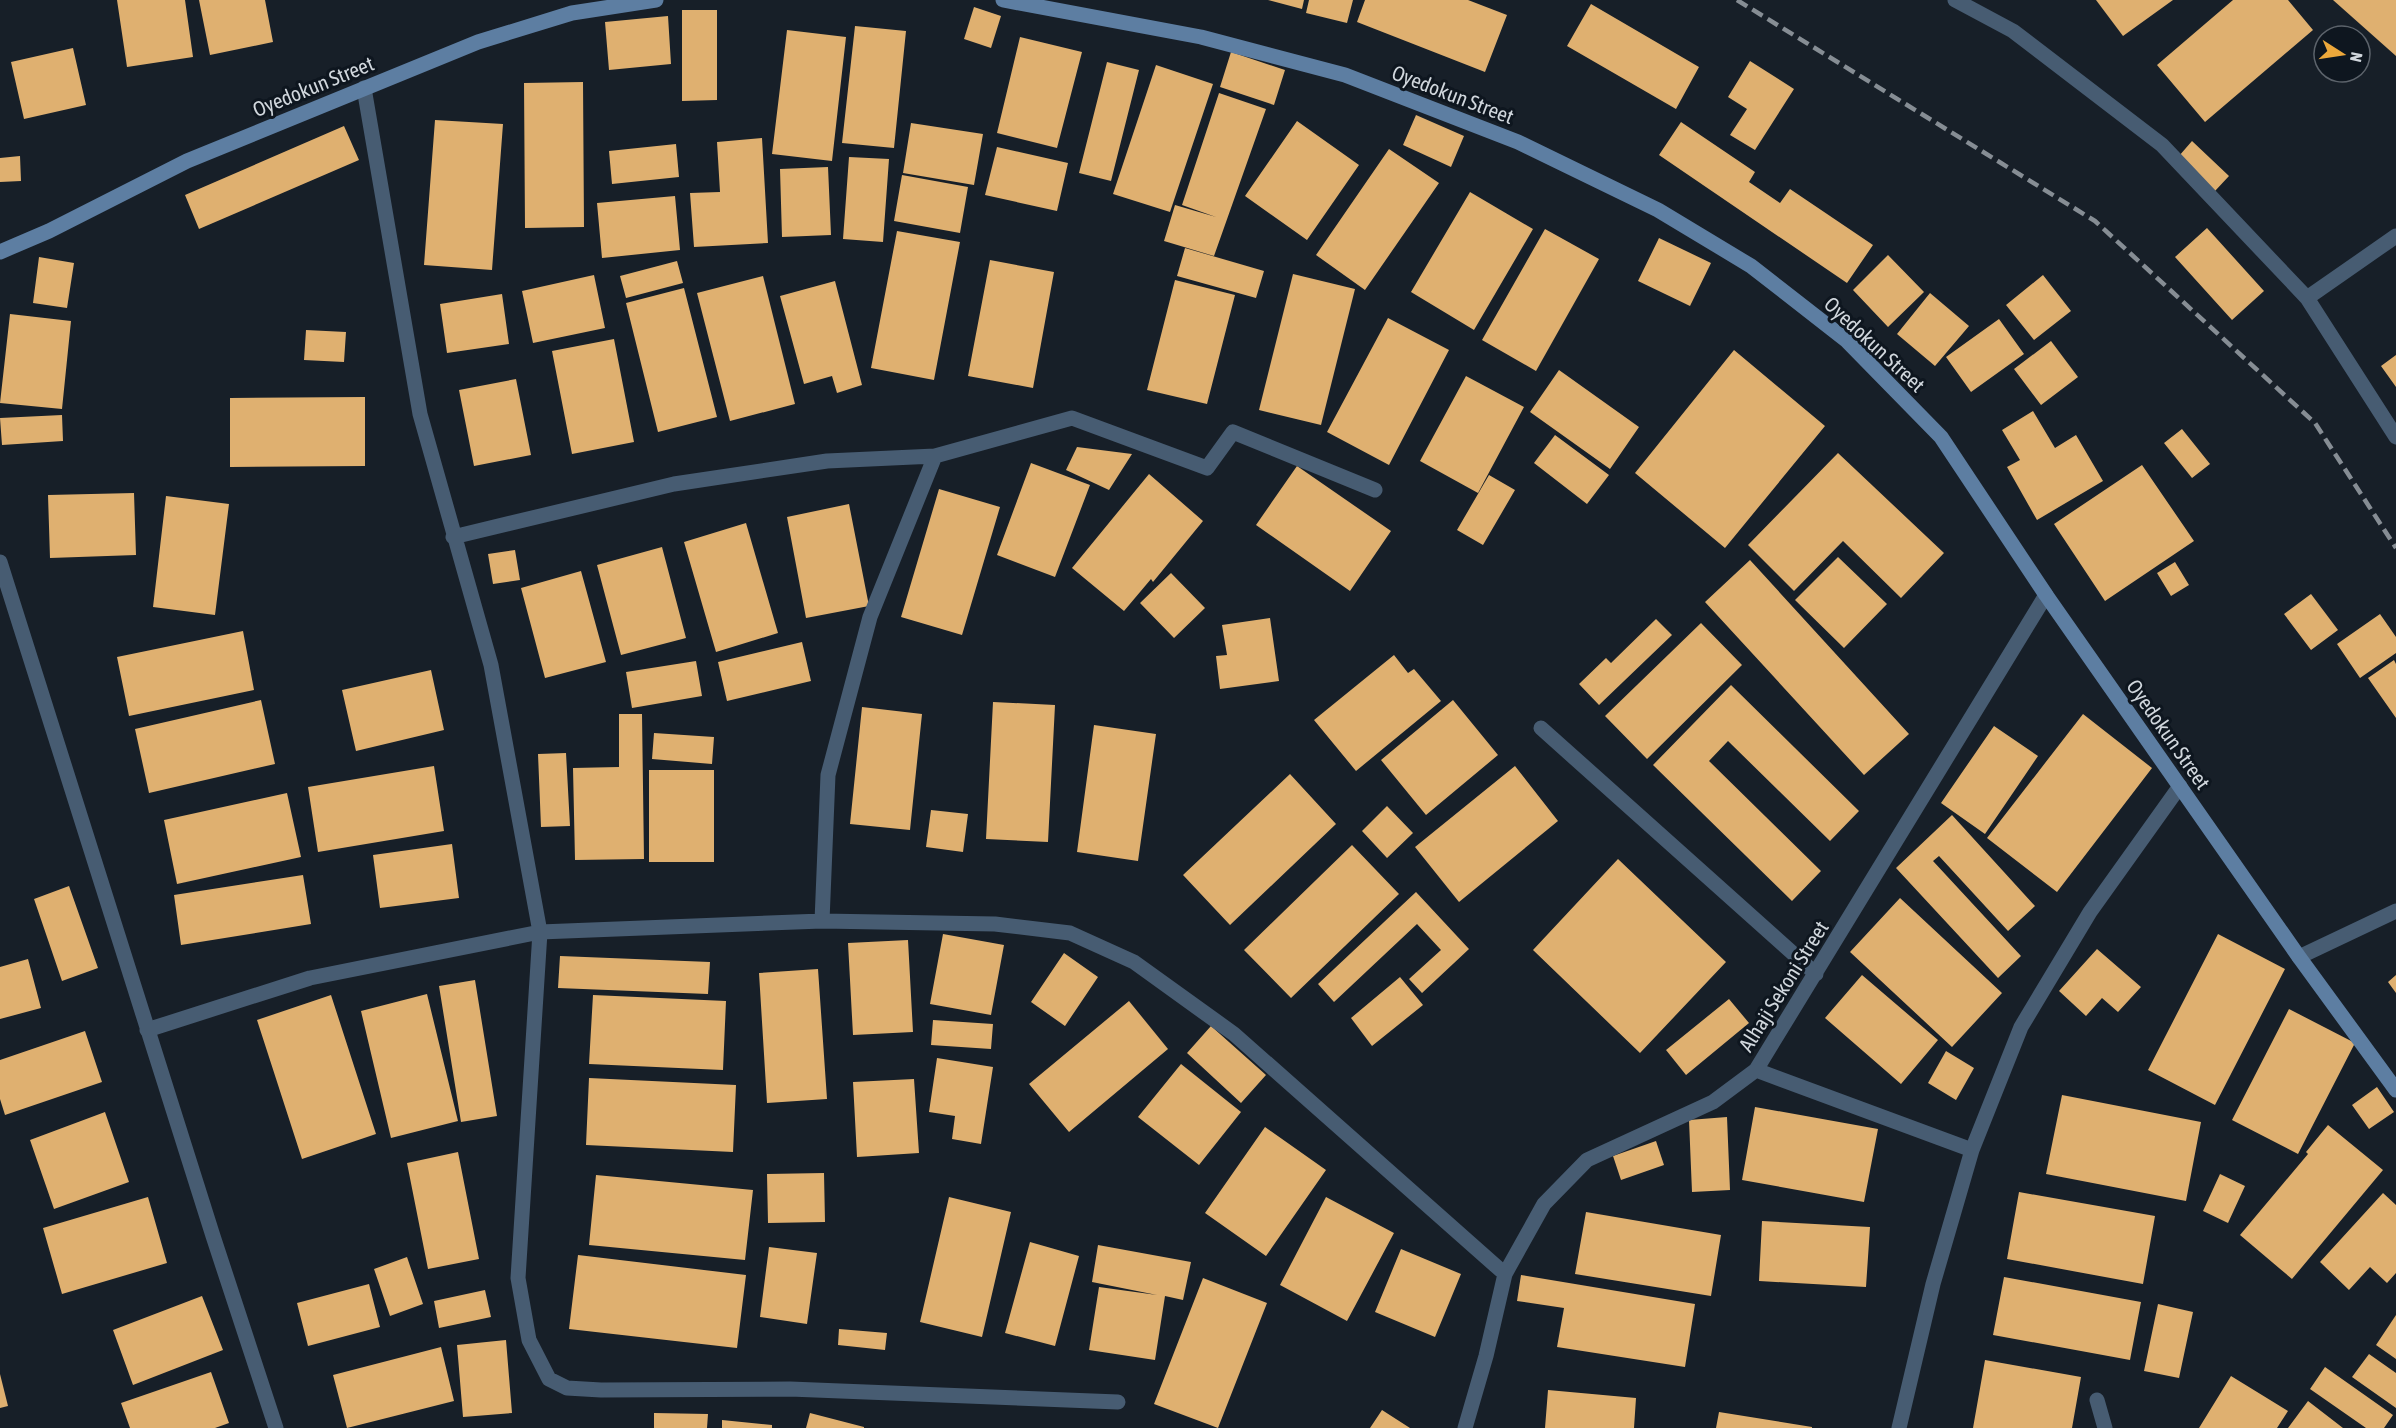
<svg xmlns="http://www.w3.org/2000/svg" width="2396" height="1428" font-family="'Asap Condensed',sans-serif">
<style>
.building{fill:#dfb070}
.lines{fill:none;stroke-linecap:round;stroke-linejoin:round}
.street{stroke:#475c72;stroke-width:15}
.secondary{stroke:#5d7ea2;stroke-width:15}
.rail{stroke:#868d94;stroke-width:4.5;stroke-dasharray:12 6;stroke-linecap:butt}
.labels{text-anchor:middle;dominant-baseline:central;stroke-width:6;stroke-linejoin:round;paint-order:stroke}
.street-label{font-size:21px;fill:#d1d7dd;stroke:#0e161f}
</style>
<rect width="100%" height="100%" fill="#171f28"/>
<path class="building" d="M117 0H185L193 57 127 67Z
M199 0H265L273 42 210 55Z
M1268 0H1304L1302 9Z
M1309 0H1353L1347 23 1306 13Z
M1365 0H1468L1507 15 1485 72 1357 22Z
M2096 0H2173L2123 36Z
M2233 0H2288L2313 30 2205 122 2157 65Z
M2333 0H2396V56Z
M1591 4 1699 67 1676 109 1567 46Z
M974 7 1001 16 991 48 964 39Z
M682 10H717V100L682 101Z
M668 16 671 64 609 70 605 22Z
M855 26 906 31 894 148 842 143Z
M787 30 846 37 832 161 772 154Z
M1020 37 1082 52 1057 148 997 133Z
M73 48 86 105 24 119 11 62Z
M1231 52 1285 70 1274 105 1220 87Z
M1750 61 1794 89 1755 150 1730 135 1747 109 1728 97Z
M1107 62 1139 70 1111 181 1079 173Z
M1156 65 1213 84 1170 212 1113 194Z
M583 82 584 227 525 228 524 83Z
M1219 93 1266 109 1214 256 1164 241 1175 205 1216 217 1182 205Z
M1416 115 1464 136 1451 167 1403 145Z
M435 120 503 124 492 270 424 265Z
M1297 121 1359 165 1307 240 1245 196Z
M1681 122 1755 172 1749 182 1780 203 1790 189 1873 245 1847 283 1659 155Z
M911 123 983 134 974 185 903 173Z
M344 126 359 160 199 229 185 195Z
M762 138 768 243 694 247 690 193 720 192 717 142Z
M2192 141 2229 176 2215 191 2179 156Z
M676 144 679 177 612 184 609 151Z
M997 147 1068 163 1057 211 985 195Z
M1389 149 1439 183 1365 290 1316 255Z
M20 156 21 181 0 182V158Z
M849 157 889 159 883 242 843 239Z
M828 167 831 235 782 237 780 169Z
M902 175 968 187 960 233 894 221Z
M1470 192 1533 229 1474 330 1411 292Z
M675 196 680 250 602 258 597 203Z
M2207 228 2264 291 2232 320 2175 257Z
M1545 229 1599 259 1536 371 1482 340Z
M897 231 960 242 934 380 871 368Z
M1659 238 1711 263 1690 306 1638 281Z
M1185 248 1264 271 1256 298 1177 276Z
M1888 255 1924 292 1888 327 1853 290Z
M39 257 74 263 67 308 33 303Z
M990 260 1054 272 1033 388 968 376Z
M677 261 683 283 626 298 620 276Z
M1293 274 1355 289 1321 425 1259 410Z
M594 275 605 328 533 343 522 291Z
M2043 275 2071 311 2034 340 2006 305Z
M763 276 795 404 730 421 697 293Z
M1175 280 1235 295 1207 404 1147 390Z
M835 281 862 385 837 393 832 376 804 384 780 296Z
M684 288 717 417 658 432 626 303Z
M1930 293 1969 326 1935 366 1897 334Z
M502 294 509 344 447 353 440 304Z
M10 314 71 321 62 409 0 403Z
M1388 318 1449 350 1389 465 1327 432Z
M1999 319 2024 354 1971 392 1946 357Z
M306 330 346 332 344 362 304 360Z
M614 339 634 442 572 454 552 351Z
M2051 341 2078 377 2041 405 2014 369Z
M1734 350 1825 426 1725 548 1635 473Z
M2396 355V387L2381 366Z
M1559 370 1639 427 1610 469 1530 412Z
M1466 376 1524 407 1478 493 1420 461Z
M516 379 531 455 474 466 459 390Z
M365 397V466L230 467V398Z
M2033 411 2055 448 2076 435 2103 481 2037 520 2007 467 2020 460 2002 430Z
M62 415 63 441 2 445 0 418Z
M2182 429 2210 464 2192 478 2164 443Z
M1555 435 1609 475 1587 504 1534 463Z
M1077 447 1132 454 1109 490 1066 470Z
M1838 453 1944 553 1901 598 1843 541 1794 591 1748 545Z
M1031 463 1090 485 1055 577 997 555Z
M2142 465 2194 541 2105 601 2054 524Z
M1297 466 1391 531 1350 591 1256 525Z
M1149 474 1203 521 1153 582 1151 579 1124 611 1072 568Z
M1489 475 1515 490 1483 545 1457 530Z
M939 489 1000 507 962 635 901 617Z
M134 493 136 555 50 558 48 495Z
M166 496 229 504 215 615 153 607Z
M849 504 869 606 806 618 787 517Z
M746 523 778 633 716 652 684 542Z
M662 547 686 638 621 655 597 565Z
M515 550 520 580 493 584 488 554Z
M1838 557 1887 604 1844 648 1795 600Z
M1750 560 1909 734 1864 775 1705 602Z
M2175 562 2189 585 2171 596 2157 573Z
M581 571 606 662 545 678 521 588Z
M1171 573 1205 608 1174 638 1140 603Z
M2311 594 2338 630 2311 650 2284 614Z
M2380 614 2396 637V653L2360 678 2337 644Z
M1270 618 1279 681 1220 689 1216 656 1227 655 1222 625Z
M1656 619 1672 635 1599 705 1579 684 1606 658 1611 663Z
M1701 623 1742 665 1647 759 1605 716Z
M243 631 254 690 129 716 117 657Z
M802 642 811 681 727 701 718 662Z
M1394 655 1408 673 1414 669 1441 701 1356 771 1314 720Z
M2394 660 2396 664V718L2368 678Z
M696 661 702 696 632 708 626 672Z
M431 670 444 730 356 751 342 690Z
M1731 685 1859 811 1830 841 1728 741 1709 761 1821 871 1792 901 1653 765Z
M261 700 275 764 149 793 135 729Z
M1453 700 1498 755 1426 815 1381 760Z
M993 702 1055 705 1048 842 986 839Z
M862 707 922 714 910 830 850 824Z
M619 714H642L644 859 575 860 573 768 619 767Z
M2083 714 2152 768 2057 892 1987 838Z
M1094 725 1156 734 1138 861 1077 852Z
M1994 726 2038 756 1985 834 1941 803Z
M654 733 714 737 712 764 652 759Z
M566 753 570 826 541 827 538 754Z
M434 766 444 831 318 852 308 787Z
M1515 766 1558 821 1459 902 1415 847Z
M649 770H714V862H649Z
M1290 774 1336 824 1230 925 1183 875Z
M287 793 301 857 177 884 164 820Z
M1387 806 1413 833 1387 858 1362 831Z
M931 810 968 814 963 852 926 847Z
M1952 815 2035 906 2008 931 1939 856 1933 861 2021 956 1998 978 1896 868Z
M452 844 459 898 380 908 373 855Z
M1352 845 1399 894 1291 998 1244 950Z
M1618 859 1726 962 1640 1053 1533 950Z
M303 875 311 924 181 945 174 895Z
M69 886 98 968 62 981 34 899Z
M1416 892 1469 949 1422 993 1409 979 1441 950 1417 924 1334 1002 1318 984Z
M1900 898 2002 993 1952 1047 1850 952Z
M943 934 1004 945 991 1015 930 1004Z
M2218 934 2285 969 2215 1105 2148 1070Z
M908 940 913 1032 853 1035 848 943Z
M2097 949 2141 987 2118 1012 2102 998 2086 1016 2059 991Z
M1064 953 1098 977 1065 1026 1031 1002Z
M560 956 710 962 708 994 558 988Z
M28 959 41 1008 0 1019V967Z
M818 969 827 1099 767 1103 759 973Z
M1862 975 1938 1040 1901 1084 1825 1018Z
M2396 975V993L2388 982Z
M1400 977 1423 1005 1372 1046 1351 1018Z
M475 980 497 1116 461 1122 439 986Z
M427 994 458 1121 391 1138 361 1011Z
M331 995 376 1134 302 1159 257 1020Z
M593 995 726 1001 723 1070 589 1064Z
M1729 999 1749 1023 1686 1075 1666 1050Z
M1129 1001 1168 1049 1069 1132 1029 1084Z
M2289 1009 2355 1043 2298 1154 2232 1120Z
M933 1020 993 1024 991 1049 931 1045Z
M1211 1026 1266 1075 1241 1103 1187 1053Z
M85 1031 102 1082 5 1115 0 1099V1060Z
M1946 1051 1974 1068 1956 1100 1928 1083Z
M937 1058 993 1067 981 1144 952 1139 955 1116 929 1112Z
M1181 1064 1241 1112 1199 1165 1138 1117Z
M589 1078 736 1085 733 1152 586 1145Z
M914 1079 919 1153 857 1157 853 1082Z
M2377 1087 2394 1112 2369 1129 2352 1105Z
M2062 1095 2201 1122 2186 1201 2046 1174Z
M1755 1107 1878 1129 1864 1202 1742 1180Z
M105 1112 129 1182 54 1209 30 1140Z
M1727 1117 1730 1190 1692 1192 1689 1120Z
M2328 1125 2383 1170 2292 1279 2240 1235 2308 1154 2306 1152Z
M1265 1127 1326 1170 1266 1256 1205 1213Z
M1656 1141 1664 1165 1621 1180 1613 1156Z
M458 1152 479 1259 428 1269 407 1163Z
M824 1173 825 1222 768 1223 767 1174Z
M2220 1174 2245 1186 2228 1223 2203 1211Z
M596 1175 753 1190 745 1260 589 1245Z
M2019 1192 2155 1216 2143 1284 2007 1259Z
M2383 1193 2396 1205V1273L2387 1283 2370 1267 2349 1290 2320 1262Z
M148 1197 167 1263 62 1294 43 1228Z
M949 1197 1011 1212 982 1337 920 1322Z
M1326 1197 1394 1233 1347 1321 1280 1285Z
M1586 1212 1721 1235 1711 1296 1575 1274Z
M1762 1221 1870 1227 1866 1287 1759 1281Z
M1030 1242 1079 1256 1055 1346 1005 1333Z
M1098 1245 1191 1262 1183 1300 1165 1296 1155 1360 1089 1350 1099 1287 1157 1295 1092 1282Z
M769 1247 817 1253 807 1324 760 1317Z
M1401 1249 1461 1274 1435 1337 1375 1312Z
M578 1255 746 1275 737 1348 569 1329Z
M407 1257 423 1304 390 1316 374 1269Z
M1521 1275 1695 1304 1685 1367 1557 1347 1564 1308 1517 1301Z
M2004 1277 2141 1302 2130 1360 1993 1335Z
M1203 1278 1267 1303 1218 1428 1154 1404Z
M369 1284 380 1327 308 1346 297 1303Z
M485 1290 491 1317 439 1328 434 1301Z
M202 1296 223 1350 133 1385 113 1330Z
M2158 1304 2193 1312 2179 1378 2144 1371Z
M2396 1315V1359L2376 1345Z
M839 1329 887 1333 885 1350 838 1345Z
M506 1340 512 1413 463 1417 457 1345Z
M441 1347 454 1401 347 1428 333 1375Z
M2369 1354 2396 1373V1408L2352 1377Z
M1985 1360 2081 1377 2072 1428H1973Z
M2325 1367 2393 1415 2384 1428H2366L2310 1389Z
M211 1372 229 1423 215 1428H130L121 1403Z
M0 1374 8 1406 0 1408Z
M2231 1376 2288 1411 2277 1428H2199Z
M1548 1390 1636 1398 1634 1428H1545Z
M2308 1401 2343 1428H2288Z
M1382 1410 1410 1428H1370Z
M1719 1412 1812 1427V1428H1716Z
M654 1413 708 1414 707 1428H654Z
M810 1413 864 1427V1428H806Z
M722 1420 772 1425V1428H722Z"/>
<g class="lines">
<path class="street" d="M1955 0 2013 31 2162 145 2307 298 2396 437
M364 88 420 414 491 665 540 932 518 1278 529 1340 549 1379 567 1388 601 1390 790 1389 1118 1402
M2307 298 2396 236
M453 537 674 484 827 461 935 456 1072 418 1207 468 1233 432 1375 490
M0 562 213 1236 276 1428
M1541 728 1816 974
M822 921 828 775 870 617 935 456
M2299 957 2396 911
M147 1030 310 978 540 932 822 921 995 924 1070 933 1134 962 1234 1034 1505 1274
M1756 1070 1972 1150
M2097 1400 2105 1428
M1465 1428 1486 1356 1505 1274 1544 1204 1587 1160 1713 1102 1756 1070 2046 595
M1899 1428 1933 1284 1972 1150 2021 1027 2090 912 2180 786"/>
<path class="secondary" d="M1003 0 1201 37 1345 75 1518 142 1658 210 1751 266 1846 340 1941 437 2046 595 2299 957 2396 1090
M0 252 49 231 187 161 478 42 572 13 656 0"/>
<path class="rail" d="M1737 0 2095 221 2315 423 2396 548"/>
</g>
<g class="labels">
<g class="street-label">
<text transform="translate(313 86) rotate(-22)">Oyedokun Street</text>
<text transform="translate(1453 94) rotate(21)">Oyedokun Street</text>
<text transform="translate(1875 344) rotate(43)">Oyedokun Street</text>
<text transform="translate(2169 734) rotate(55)">Oyedokun Street</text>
<text transform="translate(1783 986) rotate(-58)">Alhaji Sekoni Street</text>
</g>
</g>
<g transform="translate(2342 54) rotate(102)"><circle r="28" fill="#0e161f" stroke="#5c636b" stroke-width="1.5"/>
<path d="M0-4.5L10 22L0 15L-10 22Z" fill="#eda83b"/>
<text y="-9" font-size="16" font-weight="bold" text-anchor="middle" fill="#d1d7dd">N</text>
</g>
</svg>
